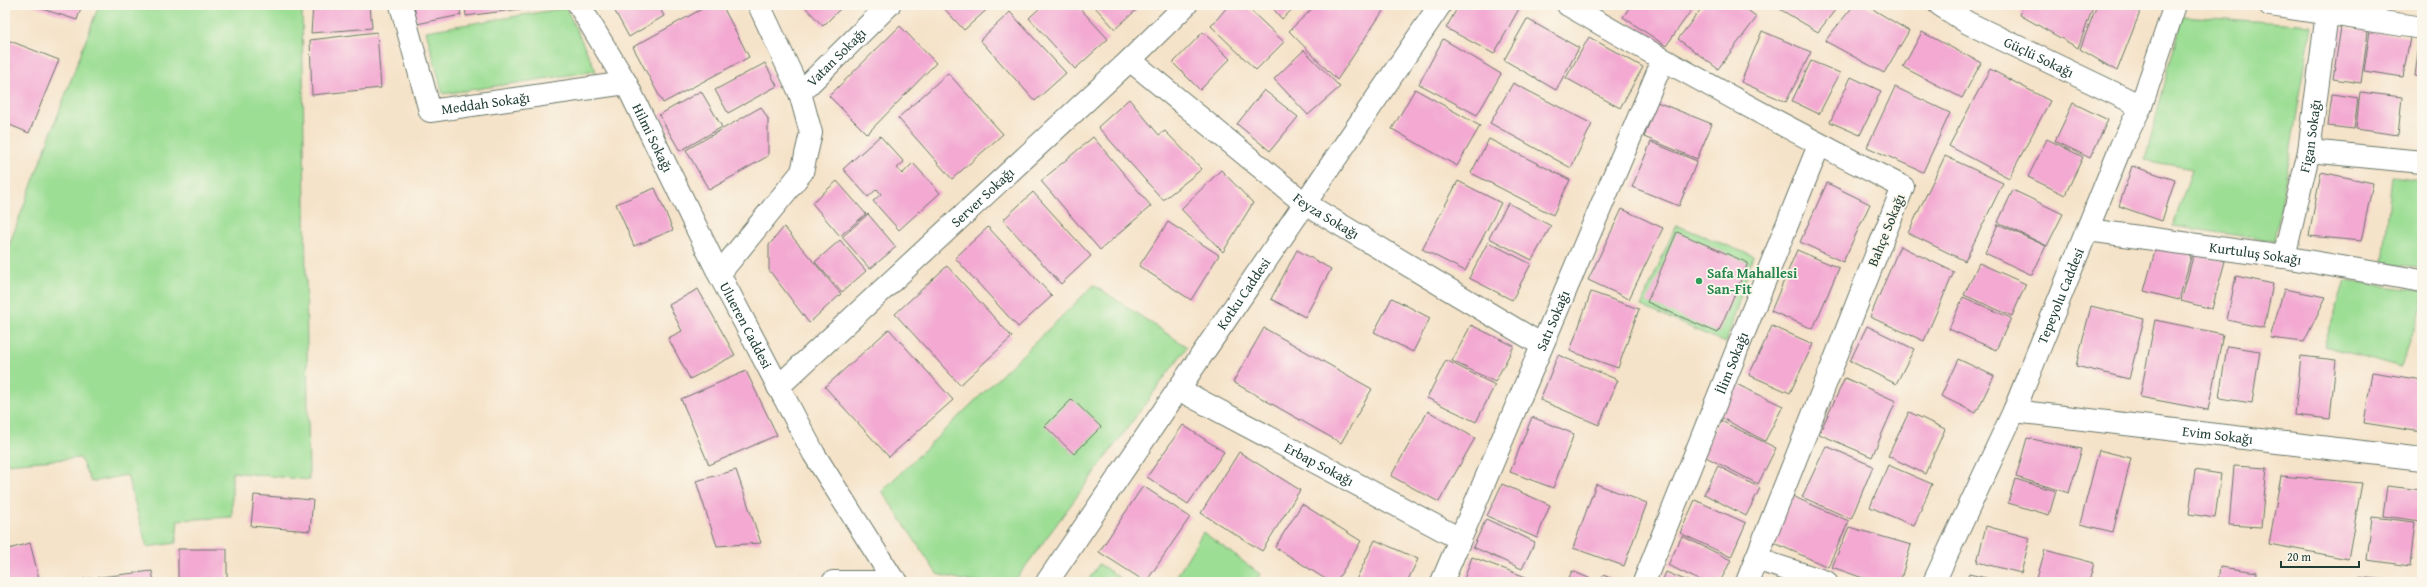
<svg xmlns="http://www.w3.org/2000/svg" width="2427" height="587" font-family="'Gentium Book Plus',serif">
<style>
.green{fill:#9dde95;stroke:#5e8e64}
.building{fill:#f3a9d2}
.lines{fill:none;stroke-linecap:round;stroke-linejoin:round}
.minor-casing{stroke:#6a7768;stroke-width:24}
.tertiary-casing{stroke:#6a7768;stroke-width:24}
.minor{stroke:#fff;stroke-width:22}
.tertiary{stroke:#fff;stroke-width:22}
.leisure-dot{fill:#2e9e5b;stroke:#fbf7ec;stroke-width:1.5}
.labels{text-anchor:middle;dominant-baseline:central;stroke-width:3.5;stroke-linejoin:round;paint-order:stroke}
.street-label{font-size:14px;fill:#1f3d34;stroke:#fbf7ec}
.leisure-label{font-size:14px;font-weight:bold;fill:#27864d;stroke:#fbf7ec;text-anchor:start}
</style>
<rect width="100%" height="100%" fill="#fbf7ec"/>
<filter id="ink" filterUnits="userSpaceOnUse"><feTurbulence type="fractalNoise" baseFrequency=".025" numOctaves="2"/><feDisplacementMap in="SourceGraphic" scale="8" xChannelSelector="R" yChannelSelector="G"/><feConvolveMatrix kernelMatrix="1 2 1 2 8 2 1 2 1" color-interpolation-filters="sRGB"/></filter>
<filter id="wash" filterUnits="userSpaceOnUse"><feTurbulence type="fractalNoise" baseFrequency=".012" numOctaves="4" result="noise"/><feDisplacementMap in="SourceGraphic" scale="16" xChannelSelector="R" yChannelSelector="G"/><feGaussianBlur stdDeviation="0.9" result="paint"/><feColorMatrix in="noise" values="0 0 0 0 0 0 0 0 0 0 0 0 0 0 0 0 0 1.4 0 .05"/><feComposite in="paint" operator="in"/></filter>
<g filter="url(#wash)">
<rect width="100%" height="100%" fill="#f5e3c9"/>
<path class="green" d="M99 5H302L309 480 232 472V517L178 520 176 543 147 547 127 475 91 482 80 458 5 464V256Z
M566 8 596 71 443 94 426 31Z
M2182 16 2312 25 2275 241 2173 226 2192 169 2145 160Z
M2392 176 2422 180V267L2383 264Z
M1676 225 1753 256 1726 343 1641 306Z
M2345 281 2422 291V307L2401 367 2324 346Z
M1094 285 1187 347 1014 582H972L937 574 882 491Z
M1203 532 1260 574 1256 582H1173Z
M1099 564 1126 582H1087Z"/>
<g id="blocks">
<path class="building" d="M30 5H82L77 20Z
M313 5H370L372 28 311 33Z
M414 5H459L461 15 417 24Z
M465 5H543V6L466 16Z
M614 5H658L664 16 629 37 612 6Z
M709 5H722L749 57 663 103 633 47Z
M803 5H844L823 26Z
M941 5H992L964 30Z
M1043 5H1077L1108 39 1075 69 1029 18Z
M1093 5H1142L1115 29Z
M1229 5H1245L1284 42 1256 70 1211 26Z
M1270 5H1297L1282 19Z
M1316 5H1377L1383 11 1337 80 1289 31Z
M1459 5H1521L1494 54 1446 28Z
M1631 5H1695L1666 46 1623 17Z
M1704 5H1741L1757 17 1718 69 1678 39Z
M1779 5H1839L1818 32 1778 8Z
M1854 5H1866L1909 31 1884 73 1825 41Z
M2024 5H2094L2078 48 2020 15Z
M2097 5 2142 7 2117 71 2080 49Z
M2364 5H2401V8Z
M1010 12 1066 73 1035 101 980 40Z
M1527 19 1579 48 1556 90 1504 60Z
M900 26 936 63 867 134 829 96Z
M2341 27 2368 31 2361 83 2333 79Z
M1762 31 1811 52 1786 102 1741 82Z
M2370 31 2410 37 2403 77 2364 71Z
M377 32 381 88 312 95 310 40Z
M1203 32 1230 59 1200 90 1173 63Z
M1922 32 1981 63 1962 98 1903 67Z
M2420 36 2422 37V77L2415 76Z
M1589 37 1643 67 1620 108 1566 78Z
M5 39 59 60 29 133 5 123Z
M1443 39 1501 74 1477 115 1419 84Z
M1304 50 1340 87 1308 115 1274 79Z
M1811 61 1840 73 1819 114 1792 101Z
M765 63 777 86 728 113 715 90Z
M1990 69 2050 101 2009 178 1949 146Z
M948 73 1003 134 952 179 898 118Z
M1851 77 1881 91 1860 135 1830 122Z
M1513 83 1592 124 1571 168 1490 123Z
M1895 87 1950 113 1923 172 1867 147Z
M1415 89 1480 126 1457 166 1392 129Z
M1264 90 1298 117 1270 151 1237 124Z
M701 91 722 127 680 151 659 115Z
M2360 92 2402 97 2398 135 2356 129Z
M2332 94 2358 98 2354 129 2328 126Z
M1129 99 1159 135 1165 131 1202 169 1163 200 1098 127Z
M1657 102 1712 124 1697 159 1644 137Z
M2073 103 2108 120 2090 158 2055 141Z
M761 107 768 119V156L709 190 686 150Z
M880 136 904 162 897 168 902 174 913 163 940 193 899 230 873 201 881 194 877 189 868 197 843 169Z
M1093 137 1151 206 1100 250 1041 181Z
M1489 139 1570 180 1553 215 1471 173Z
M2047 139 2083 157 2065 195 2028 177Z
M1651 142 1697 161 1679 206 1632 187Z
M1945 156 2003 183 1965 261 1908 233Z
M2132 166 2175 180 2162 221 2119 206Z
M1221 170 1253 203 1223 252 1181 209Z
M2321 172 2373 183 2361 241 2309 236Z
M837 181 866 214 840 236 812 203Z
M1458 181 1501 203 1465 271 1422 249Z
M1827 183 1870 204 1843 262 1800 242Z
M655 188 673 230 634 246 616 204Z
M2013 190 2063 214 2047 246 1998 222Z
M1033 192 1091 256 1061 284 1003 220Z
M1508 203 1551 226 1532 260 1489 238Z
M1622 209 1663 228 1629 299 1588 280Z
M868 214 896 247 870 269 842 237Z
M1168 222 1219 255 1191 300 1139 266Z
M1998 224 2046 246 2032 275 1985 253Z
M784 227 841 294 809 323 769 270V245Z
M988 227 1052 296 1018 327 955 258Z
M1677 232 1748 263 1718 333 1647 302Z
M840 240 866 271 842 292 815 262Z
M1488 242 1531 264 1512 300 1469 278Z
M2157 244 2192 253 2179 300 2144 291Z
M1900 246 1954 272 1924 341 1870 317Z
M1297 250 1331 269 1305 317 1271 299Z
M1797 250 1839 268 1813 329 1771 311Z
M2194 253 2225 261 2212 309 2181 301Z
M1979 263 2026 284 2012 316 1964 295Z
M947 266 1012 337 960 385 895 314Z
M2236 276 2273 284 2264 328 2227 320Z
M698 289 735 355 690 379 668 338 682 331 669 305Z
M2284 289 2326 297 2304 342 2270 338Z
M1591 292 1639 309 1618 368 1570 351Z
M1963 297 2011 318 1996 350 1949 329Z
M1392 298 1430 318 1413 352 1374 332Z
M2091 306 2144 319 2129 379 2076 366Z
M2155 320 2223 334 2208 410 2140 397Z
M1471 325 1514 346 1495 382 1452 361Z
M1772 326 1813 344 1790 393 1749 375Z
M1867 326 1914 349 1896 384 1850 361Z
M1264 328 1372 389 1341 443 1233 382Z
M889 329 953 400 889 457 825 387Z
M2227 346 2260 351 2252 403 2219 398Z
M1558 355 1618 380 1599 425 1540 400Z
M2301 356 2336 360 2330 419 2295 415Z
M1958 359 1994 376 1976 413 1941 396Z
M1446 360 1495 385 1476 422 1427 398Z
M746 371 777 435 709 465 681 399Z
M2372 372 2422 380V432L2364 423Z
M1845 378 1896 401 1872 457 1819 434Z
M1734 383 1783 406 1765 441 1720 417Z
M1072 399 1101 427 1074 454 1045 426Z
M1428 411 1475 438 1439 502 1391 476Z
M1909 412 1945 429 1925 474 1888 456Z
M1532 417 1574 434 1553 488 1510 472Z
M1719 420 1776 448 1758 484 1702 455Z
M1183 425 1224 452 1188 504 1147 477Z
M2027 438 2082 449 2069 493 2016 477Z
M1826 446 1873 466 1851 519 1802 497Z
M2099 450 2131 458 2113 532 2080 524Z
M1239 452 1300 490 1262 551 1201 513Z
M1888 465 1932 484 1914 526 1870 507Z
M1718 466 1760 488 1746 516 1704 494Z
M2234 466 2267 468 2261 527 2229 525Z
M736 470 761 543 717 546 696 481Z
M2195 470 2221 474 2215 518 2189 514Z
M2281 476 2362 483 2348 559 2269 544Z
M2015 479 2056 491 2049 515 2008 503Z
M1502 484 1550 505 1537 538 1487 516Z
M1596 484 1647 503 1624 566 1573 548Z
M1143 486 1190 517 1146 582 1099 552Z
M2387 486 2422 490V521L2383 516Z
M254 495 313 500 310 531 251 526Z
M1790 495 1849 521 1828 567 1770 541Z
M1695 500 1746 523 1731 557 1680 533Z
M1302 504 1361 541 1336 582H1330L1275 547Z
M2372 517 2415 522 2410 566 2367 560Z
M1486 519 1535 542 1522 569 1473 547Z
M1986 526 2030 538 2021 573 1977 562Z
M1849 527 1911 545 1900 582H1874L1832 567Z
M1682 536 1731 560 1720 582H1703L1668 565Z
M1375 540 1418 559 1407 582H1355Z
M30 543 40 582H5V550Z
M178 549H227V582H178Z
M2045 550 2094 563 2089 582H2036Z
M1472 557 1526 577 1524 582H1463Z
M2220 567 2257 572 2256 582H2218Z
M152 571 154 582H84L83 579Z
M1572 571 1598 582 1603 575 1620 582H1567Z
M1666 572 1690 582H1662Z
M1969 574 1999 581V582H1966Z
M2357 577 2394 581V582H2355Z"/>
</g>
</g>
<g filter="url(#ink)">
<use href="#blocks" fill-opacity="0" stroke="#6a7768" stroke-width="1"/>
<g class="lines">
<g class="minor-casing">
<g id="minor">
<path id="s1" d="M401 5 430 111 626 83"/>
<path id="s2" d="M579 5 626 83 719 274"/>
<path d="M1568 5C1678 69 1790 130 1903 187L1747 582"/>
<path id="s3" d="M1940 5 1968 23 2141 106"/>
<path d="M2270 5 2422 28"/>
<path id="s4" d="M1130 60 1304 203 1542 345"/>
<path id="s5" d="M800 93 889 5"/>
<path d="M2309 151 2422 162"/>
<path id="s6" d="M2088 230 2284 257 2422 281"/>
<path id="s7" d="M2284 257 2309 151 2327 13"/>
<path id="s8" d="M778 387 1130 60 1186 5"/>
<path id="s9" d="M1178 389 1460 539"/>
<path id="s10" d="M2014 411 2422 459"/>
<path d="M1756 559 1826 582"/>
<path id="s11" d="M1047 582 1440 5"/>
<path id="s12" d="M1442 582 1663 60"/>
<path id="s13" d="M1644 582 1819 145"/>
<path id="s14" d="M1934 582 2014 411 2121 146 2141 106 2175 5"/>
</g>
</g>
<g class="tertiary-casing">
<g id="tertiary">
<path id="s15" d="M759 5 800 93 811 133 802 172 719 274 814 454 894 581"/>
<path d="M833 582H897"/>
</g>
</g>
<use href="#minor" class="minor"/>
<use href="#tertiary" class="tertiary"/>
</g>
</g>
<circle class="leisure-dot" cx="1699" cy="281" r="4"/>
<g class="labels">
<g class="street-label">
<text stroke="none"><textPath href="#s5" startOffset="51">Vatan Sokağı</textPath></text>
<text stroke="none"><textPath href="#s3" startOffset="112">Güçlü Sokağı</textPath></text>
<text stroke="none"><textPath href="#s1" startOffset="166">Meddah Sokağı</textPath></text>
<text stroke="none"><textPath href="#s7" startOffset="124">Figan Sokağı</textPath></text>
<text stroke="none"><textPath href="#s2" startOffset="152">Hilmi Sokağı</textPath></text>
<text stroke="none"><textPath href="#s8" startOffset="279">Server Sokağı</textPath></text>
<text stroke="none"><textPath href="#s4" startOffset="251">Feyza Sokağı</textPath></text>
<text transform="translate(1886 230) rotate(-68)">Bahçe Sokağı</text>
<text stroke="none"><textPath href="#s6" startOffset="169">Kurtuluş Sokağı</textPath></text>
<text stroke="none"><textPath href="#s11" startOffset="349">Kotku Caddesi</textPath></text>
<text stroke="none"><textPath href="#s14" startOffset="313">Tepeyolu Caddesi</textPath></text>
<text stroke="none"><textPath href="#s12" startOffset="284">Satı Sokağı</textPath></text>
<text stroke="none"><textPath href="#s15" startOffset="368">Ulueren Caddesi</textPath></text>
<text stroke="none"><textPath href="#s13" startOffset="236">İlim Sokağı</textPath></text>
<text stroke="none"><textPath href="#s10" startOffset="205">Evim Sokağı</textPath></text>
<text stroke="none"><textPath href="#s9" startOffset="160">Erbap Sokağı</textPath></text>
</g>
<g class="leisure-label">
<text x="1707" y="273">Safa Mahallesi<tspan x="1707" dy="16">San-Fit</tspan></text>
</g>
</g>
<rect width="2427" height="587" fill="none" stroke="#fbf7ec" stroke-width="20"/>
<path d="M2281 561v6h78v-6" fill="none" stroke="#1f3d34" stroke-width="2"/>
<text x="2287" y="561" font-size="12" fill="#1f3d34" stroke="#fbf7ec" stroke-width="3" paint-order="stroke">20 m</text>
</svg>
